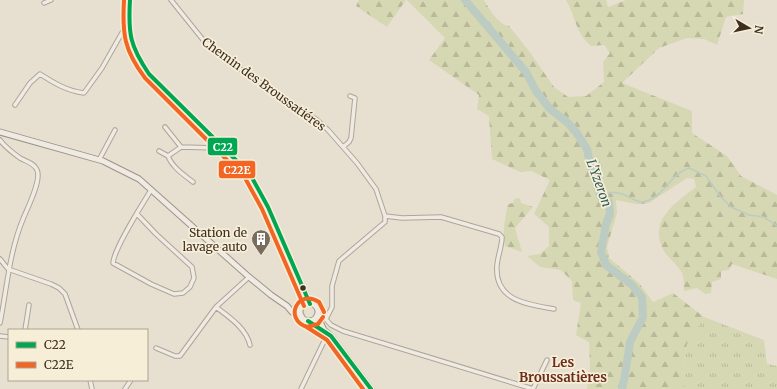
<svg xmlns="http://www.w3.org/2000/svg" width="777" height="389" font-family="Merriweather,serif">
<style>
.grass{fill:url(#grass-tufts)}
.forest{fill:url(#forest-firs)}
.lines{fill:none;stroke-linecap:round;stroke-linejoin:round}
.stream{stroke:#bcccc2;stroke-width:1.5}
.river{stroke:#bcccc2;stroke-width:8}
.street-casing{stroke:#ada599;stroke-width:5.5}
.secondary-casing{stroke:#9c958a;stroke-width:7}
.street{stroke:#efebe3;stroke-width:3.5}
.secondary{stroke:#efebe3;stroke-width:5}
.bus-1-casing{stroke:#f7eed8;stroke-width:7}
.bus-2-casing{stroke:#f7eed8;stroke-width:7}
.bus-1{stroke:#00a651;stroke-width:4}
.bus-2{stroke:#f26522;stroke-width:4}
.bus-dot{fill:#3d2e20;stroke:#f7eed8;stroke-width:1.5}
.labels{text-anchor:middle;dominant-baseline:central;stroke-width:3.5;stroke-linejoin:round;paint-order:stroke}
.street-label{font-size:12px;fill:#3d2e20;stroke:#f7eed8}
.poi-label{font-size:12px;fill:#3d2e20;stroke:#f7eed8;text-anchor:end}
.water-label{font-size:13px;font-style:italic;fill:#2f5d5a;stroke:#f7eed8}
.neighbourhood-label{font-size:13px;font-weight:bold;fill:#6b2e1e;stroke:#f7eed8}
.line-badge{stroke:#f7eed8;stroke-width:1.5}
.badge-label{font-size:11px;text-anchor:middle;font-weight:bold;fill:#fff}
</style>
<defs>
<pattern id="grass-tufts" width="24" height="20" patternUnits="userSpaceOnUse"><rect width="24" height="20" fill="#d6d7b3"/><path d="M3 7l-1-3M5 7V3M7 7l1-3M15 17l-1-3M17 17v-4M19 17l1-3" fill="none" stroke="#b9b99a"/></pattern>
<pattern id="forest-firs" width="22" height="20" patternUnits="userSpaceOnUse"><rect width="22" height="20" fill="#d6d7b3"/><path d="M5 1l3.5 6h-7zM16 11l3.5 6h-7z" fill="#b9b99a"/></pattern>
</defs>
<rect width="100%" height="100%" fill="#e7e0d1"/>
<path class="grass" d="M704 317 764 340 767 364 777 366V389H685L682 369 687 344Z"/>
<path class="forest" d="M359 0H406L387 27 356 6Z
M407 0H484C489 9 499 25 509 26L529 51 554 87 568 97 586 96 604 82 603 62 610 53 604 45 591 46C575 32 576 17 566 0H606L608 7 626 0H744L743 14 726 17 717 45 704 39 687 38 659 48 622 83 692 111V133L727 156 741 176 777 195V279L732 264 729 270 721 271V279L712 282 711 293 705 294 697 288 684 291C684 285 684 277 682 273 678 265 669 259 664 251 647 221 675 203 696 187L694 179 687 178 649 203C637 206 627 202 616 200L617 213 607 247 609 258 639 283 653 302 673 293 704 317 687 344 682 369 685 389H587L590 368 589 342 576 335 581 303 573 300 572 281 561 270 540 267 527 256 540 254 549 246V227L534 214 550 180 531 171 520 172 492 159 489 116 477 109 479 95 429 60 445 38Z
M520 198 521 203 533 207 515 228 522 252 505 246C502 230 505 220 508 204L513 203 514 199Z"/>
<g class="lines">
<path class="stream" d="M601 197C612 189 622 193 633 199 636 200 638 202 642 202 662 200 671 173 689 168L706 176 720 196 731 207 749 215 764 217 777 226"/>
<path class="river" d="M465 0 526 72 536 91 550 109 567 122 576 132 587 149 590 164 601 197 609 202 610 214 606 224 601 252 606 265 632 285 642 297 643 317 630 342 625 375 622 389"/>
<g class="street-casing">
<path id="street" d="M130 0C129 19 128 39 137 56 140 62 145 68 149 74L250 174C268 202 278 234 292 264 298 277 306 289 310 304
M171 0 204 41 237 67 317 120 328 130 357 163 376 189 385 216V222L339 261 332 286V307L326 319
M44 3 51 0
M15 105 30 83 40 74C54 83 67 91 84 93L102 68 123 31 129 28
M165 127 181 147 216 148 220 144
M0 140C5 147 13 153 20 158 27 162 34 163 37 170 42 180 27 209 23 219 9 253 7 288 0 323
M343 147 349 142 351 138 355 98 350 96
M159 151 168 156 181 147
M168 156C172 167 184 175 193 182
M99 160 115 130
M137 214 156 234 192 267 194 278 190 287 183 293 174 294 151 284 113 263C114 248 142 205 151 190
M385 216 402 218 441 217 499 234 502 237C502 246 498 255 497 265 494 301 527 304 554 309
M0 259 8 269 51 284 59 288 65 294 78 330
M216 307C229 317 246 328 250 345
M318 314 323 316 331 325 343 331 533 389 547 360
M25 330 29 305
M0 336 9 337
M156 348 175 356H180L216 307 249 277
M90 380 92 389
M125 389 131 380
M301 389 328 333"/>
</g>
<g class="secondary-casing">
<path id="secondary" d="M0 132 103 161 139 179 249 277 271 295 287 306 292 312 301 315
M300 312a9 9 0 1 1 18 0a9 9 0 1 1-18 0Z
M317 316 324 330
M308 321 325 331 331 336 371 389"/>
</g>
<use href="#street" class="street"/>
<use href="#secondary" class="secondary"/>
<g class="bus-1-casing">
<path id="bus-1" d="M130 0C128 34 130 46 149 74L250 174 268 207 310 304
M308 321 331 336 371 389"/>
</g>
<g class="bus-2-casing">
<path id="bus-2" d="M124 0C122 34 124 50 145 78L245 178 262 209 304 306
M323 317 318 324 307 327C283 319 298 288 319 302L324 312
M305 326 327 340 363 389"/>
</g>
<use href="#bus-1" class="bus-1"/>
<use href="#bus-2" class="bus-2"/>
</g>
<defs>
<g id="building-pin" transform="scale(1)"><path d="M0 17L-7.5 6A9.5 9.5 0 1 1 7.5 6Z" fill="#786c5e" stroke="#f7eed8"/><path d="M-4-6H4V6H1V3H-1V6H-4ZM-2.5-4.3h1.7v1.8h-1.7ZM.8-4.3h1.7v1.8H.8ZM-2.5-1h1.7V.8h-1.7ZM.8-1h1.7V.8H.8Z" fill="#fff"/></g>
</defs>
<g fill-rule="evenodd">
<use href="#building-pin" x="261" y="239"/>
</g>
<circle class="bus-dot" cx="303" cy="288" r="3.5"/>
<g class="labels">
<g class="street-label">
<text transform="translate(264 84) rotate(36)">Chemin des Broussatiéres</text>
</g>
<g class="poi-label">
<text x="247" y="232">Station de<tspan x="247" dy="14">lavage auto</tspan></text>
</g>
<g class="water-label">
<text transform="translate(599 183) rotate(70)">L'Yzeron</text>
</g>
<g class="neighbourhood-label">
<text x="563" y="362">Les<tspan x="563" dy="15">Broussatières</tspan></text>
</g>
</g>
<g class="line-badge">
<rect x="207" y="137" width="31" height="19" rx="4" fill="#00a651"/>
<rect x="218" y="160" width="38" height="19" rx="4" fill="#f26522"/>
</g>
<g class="badge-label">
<text x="223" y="151">C22</text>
<text x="237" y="174">C22E</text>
</g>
<rect x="8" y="329" width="140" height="52" fill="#f7eed8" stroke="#ada18e"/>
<rect x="16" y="342" width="20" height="6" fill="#00a651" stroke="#ada18e"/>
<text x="44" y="349" font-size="12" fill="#3d2e20">C22</text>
<rect x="16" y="362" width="20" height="6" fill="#f26522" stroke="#ada18e"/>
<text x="44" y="369" font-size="12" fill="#3d2e20">C22E</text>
<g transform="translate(749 28) rotate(99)" stroke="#f7eed8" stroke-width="3" paint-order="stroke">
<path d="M0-3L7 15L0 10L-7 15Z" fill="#3d2e20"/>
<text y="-6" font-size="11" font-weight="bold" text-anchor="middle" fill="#3d2e20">N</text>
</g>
</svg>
